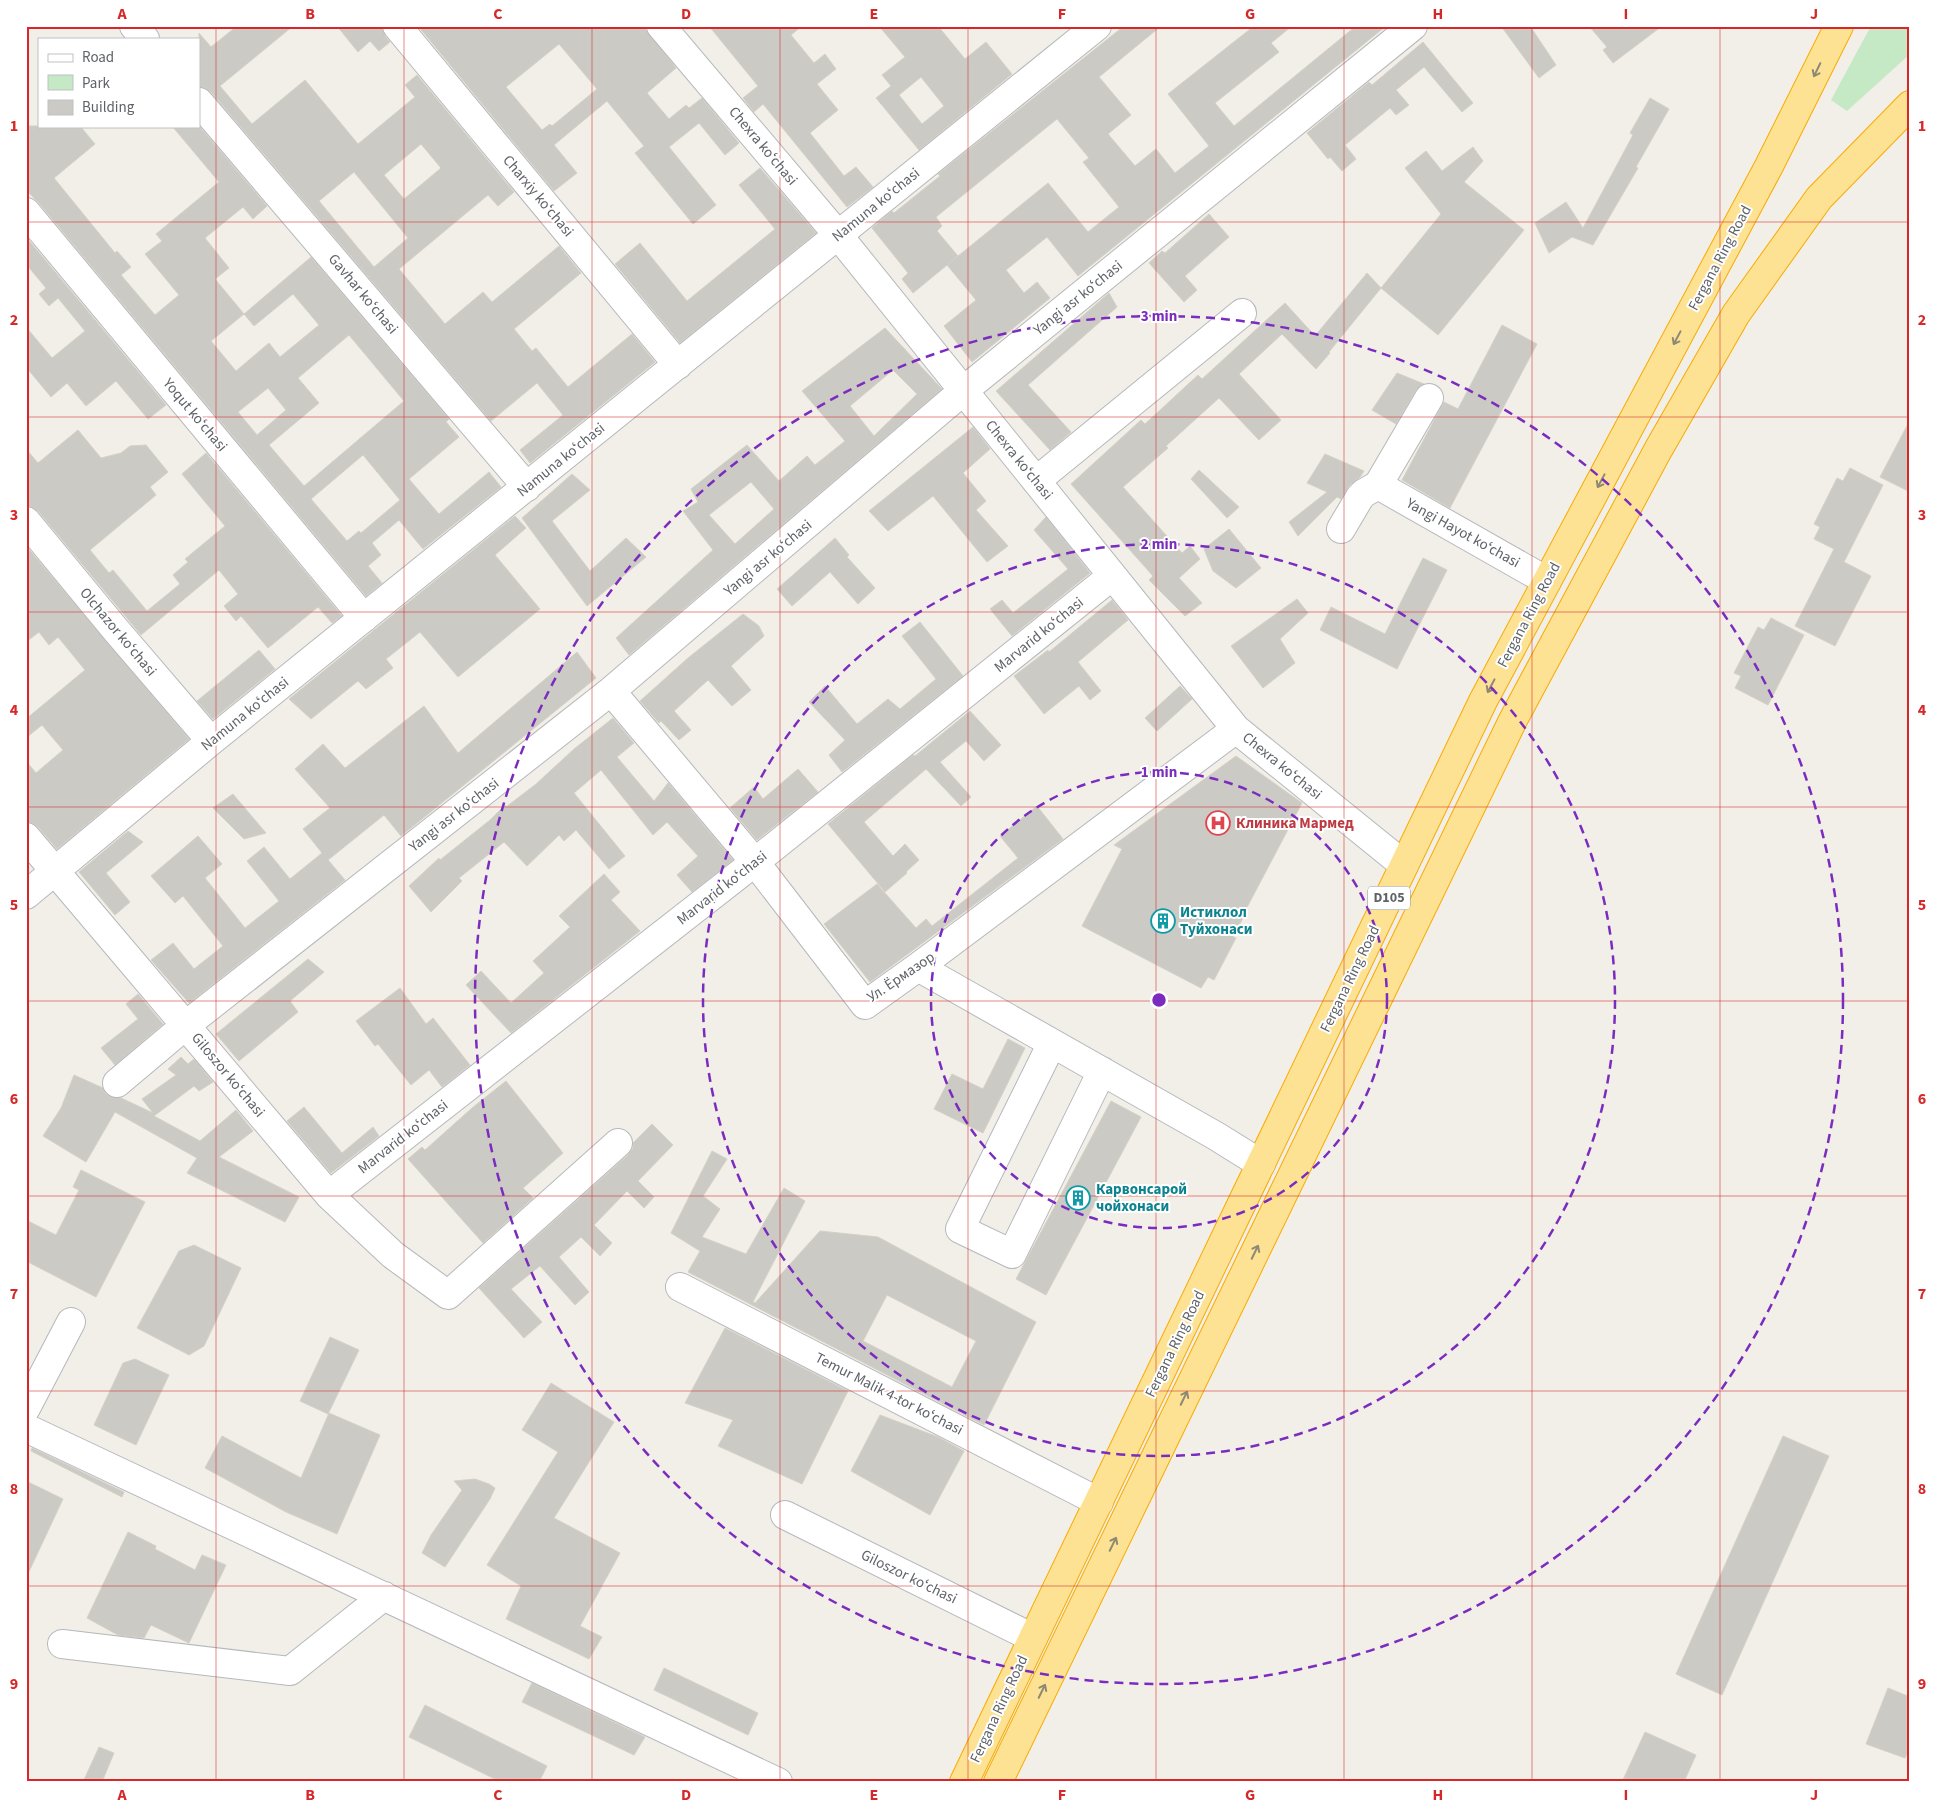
<svg xmlns="http://www.w3.org/2000/svg" width="1936" height="1808" font-family="'Source Sans 3',sans-serif">
<style>
.green{fill:#c5e8c5}
.building{fill:#cccac5;stroke:#d6d1c6;fill-rule:evenodd}
.lines{fill:none;stroke-linecap:round;stroke-linejoin:round}
.minor-casing{stroke:#b5b8bc;stroke-width:30}
.highway-casing{stroke:#f9ab00;stroke-width:30}
.minor{stroke:#fff;stroke-width:28}
.highway{stroke:#fde293;stroke-width:28}
.oneway{stroke:#8e8975}
.grid{fill:none;stroke:#d62828;stroke-width:1;stroke-opacity:0.55}
.ring{fill:none;stroke:#7b2cbf;stroke-width:2.5;stroke-dasharray:9 6}
.labels{text-anchor:middle;dominant-baseline:central;stroke-width:4;stroke-linejoin:round;paint-order:stroke}
.shield{fill:#fff;stroke:#8f9295;stroke-width:1}
.shield-label{font-size:14px;font-weight:bold;fill:#5f6368}
.street-label{font-size:15px;fill:#5f6368;stroke:#fff}
.health-label{font-size:15px;font-weight:bold;fill:#be3a42;stroke:#fff;text-anchor:start}
.culture-label{font-size:15px;font-weight:bold;fill:#0d838f;stroke:#fff;text-anchor:start}
.centre{fill:#7b2cbf;stroke:#fff;stroke-width:2.5}
.ring-label{font-size:15px;text-anchor:middle;font-weight:bold;fill:#7b2cbf;stroke:#fff;stroke-width:4;stroke-linejoin:round;paint-order:stroke}
.neatline{fill:none;stroke:#d62828;stroke-width:2}
.grid-label{font-size:16px;text-anchor:middle;font-weight:bold;fill:#d62828}
</style>
<rect width="100%" height="100%" fill="#f1efe8"/>
<path class="green" d="M1871 26H1910V54L1847 111 1831 100Z"/>
<path class="building" d="M237 26H293L220 86 252 124 305 80 358 144 415 97 405 85 417 75 514 192 498 206 488 195 399 269 445 324 483 292 492 302 559 246 581 273 514 329 532 351 536 348 568 387 632 334 655 362 530 463 520 450 563 415 537 383 491 421 211 92 205 88 199 87V33L211 47ZM421 144 441 168 404 199 384 175ZM354 172 408 238 374 267 319 201Z
M337 26H382L385 36 390 42 379 51 370 41 358 52Z
M418 26H643L676 68 647 93 669 119 686 105 689 108 702 98 739 143 725 155 699 123 669 147 716 205 693 224 635 153 644 146 607 101 554 145 577 173 554 191ZM559 44 597 89 552 126 550 124 542 130 506 87Z
M709 26H802L791 35 814 63 825 54 836 69 817 84 838 110 810 133 844 176 856 167 873 187 847 207 763 104 754 112 743 98 758 86Z
M879 26H938L965 59 986 42 1012 74 919 150 876 98 891 86 882 75 905 57ZM921 77 944 106 922 124 899 95Z
M1124 26H1161L1099 77 1131 115 1108 134 1135 166 1156 149 1175 173 1209 146 1168 94 1254 26H1292L1271 43 1279 52 1215 103 1234 126 1356 26H1386L1078 276 1047 237 1006 270 1024 293 1037 282 1050 298 972 362 944 326 976 300 947 265 1048 183 1088 232 1119 207 1083 162 1089 158 1057 119 936 217 942 226 937 231 958 256 913 293 902 279 908 273 872 228 892 211 894 213 940 176 938 174Z
M1501 26H1530L1556 65 1539 78Z
M1589 26H1662L1613 63 1603 50 1607 47Z
M1423 42 1473 103 1462 112 1424 67 1396 90 1409 105 1396 115 1390 108 1345 145 1356 159 1342 171 1330 157 1328 159 1307 133 1369 82 1372 85Z
M1650 98 1669 109 1636 167 1638 168 1593 245 1572 237 1549 253 1535 223 1566 202 1583 228 1633 135 1630 133Z
M26 126H80L95 144 54 178 115 253 117 251 131 267 121 275 155 315 179 295 145 254 162 241 156 234 219 182 172 126H199L267 206 253 219 243 207 205 238 229 268 215 279 244 314 311 257 449 419 446 422 459 437 409 479 439 514 489 472 501 487 423 549 399 520 372 543 381 555 368 566 382 583 366 596 38 202 26 190ZM293 294 319 325 280 357 269 343 236 371 211 341 244 314 254 326ZM349 335 404 401 304 486 269 445 319 403 298 378ZM268 388 286 410 257 435 238 412ZM363 455 400 500 361 533 359 531 347 541 311 499Z
M1473 147 1483 161 1464 182 1524 230 1438 335 1381 288 1329 352 1330 353 1316 369 1282 334 1239 374 1281 420 1259 440 1219 398 1166 446 1168 448 1123 487 1182 553 1190 546 1200 559 1179 578 1202 603 1185 616 1149 580 1153 576 1071 484 1141 420 1145 424 1198 375 1202 379 1285 303 1315 336 1367 273 1381 288 1441 214 1405 168 1426 151 1442 171Z
M760 168 816 233 680 343 615 264 640 243 687 301 775 229 739 185Z
M1209 214 1229 237 1185 276 1197 290 1184 302 1149 263 1162 251 1165 253Z
M26 237 166 405 148 419 116 381 86 406 67 383 51 397 26 367V327L52 358 85 331 58 298 49 306 39 294 46 288 26 264Z
M1109 293 1117 307 1028 385 1071 432 1050 450 996 391Z
M1502 325 1537 344 1450 508 1402 480 1444 402 1458 409Z
M885 328 942 389 629 655 616 638 713 550 683 511 698 502 691 489 747 445 779 481 807 456 815 465 845 441 802 391ZM893 370 917 394 874 436 850 406ZM751 482 774 509 735 544 709 515Z
M1397 373 1424 384 1416 390 1396 424 1372 410Z
M1910 420V492L1880 477Z
M973 427 990 449 963 473 986 501 976 510 1008 546 987 562 933 496 888 531 869 511Z
M78 430 101 458 121 453 130 446 146 445 168 472 150 487 156 495 90 550 109 573 113 570 147 611 180 584 173 575 188 562 185 559 225 526 182 474 206 453 342 616 332 623 318 607 268 648 241 616 236 621 224 606 238 594 219 570 141 635 38 511 32 507 26 506V449L38 463Z
M1325 454 1364 471 1360 477 1349 486 1341 499 1337 497 1298 536 1289 522 1327 492 1307 483Z
M1850 468 1883 485 1844 562 1871 576 1835 646 1795 626 1834 549 1814 539 1820 527 1814 524 1837 478 1843 481Z
M1199 470 1239 507 1227 518 1191 479Z
M572 474 590 490 552 521 590 571 626 538 646 557 587 606 522 518Z
M515 516 526 528 495 555 540 609 458 677 420 632 386 659 393 668 366 689 358 681 311 719 289 699Z
M1046 517 1090 573 1012 636 990 609 1002 600 1013 613 1068 569 1034 530Z
M1229 529 1261 568 1236 588 1213 571 1204 549Z
M835 538 849 555 847 557 875 588 858 604 830 572 792 606 777 589Z
M26 546 189 739 57 849 38 827 32 823 26 822V761L36 773 63 750 42 725 26 738V719L85 670 58 637 49 645 39 632 26 642Z
M1423 558 1447 570 1397 669 1320 630 1331 607 1385 634Z
M1297 599 1308 613 1280 639 1295 663 1263 688 1231 646Z
M1112 600 1128 620 1078 662 1101 691 1090 700 1079 686 1044 714 1014 676 1048 650 1049 652Z
M743 614 759 626 764 636 731 666 751 690 732 706 708 680 674 711 691 730 679 740 661 721 659 723 640 701 688 658Z
M1771 618 1804 635 1768 705 1735 688 1741 676 1734 673 1758 627 1764 630Z
M920 622 963 676 842 772 829 755 845 740 809 702 825 686 857 724 888 699 900 709 936 679 902 636Z
M259 650 275 669 213 719 197 701Z
M577 652 596 678 401 836 384 815 328 860 345 880 189 1003 151 960 173 943 194 969 223 946 183 896 175 903 151 876 198 836 222 864 205 878 245 928 279 901 247 861 264 847 290 879 322 853 303 829 330 808 295 769 323 744 345 768 424 706 458 753Z
M1180 686 1192 699 1157 731 1145 718Z
M970 711 1001 745 984 761 966 741 940 762 971 797 961 806 926 769 864 822 893 856 905 844 919 860 906 872 907 873 885 892 828 824 913 755 915 756 932 742Z
M613 718 634 743 617 757 654 801 668 783 733 860 692 892 677 875 698 856 667 822 653 835 601 770 574 793 625 856 609 869 576 830 564 841 559 835 527 866 504 842 459 878 462 881 431 912 409 886 439 858 440 860 490 820 505 805 506 807 536 784 574 749Z
M1236 756 1302 803 1243 915 1244 916 1233 937 1236 938 1214 980 1208 977 1201 988 1082 926 1122 849 1114 845Z
M798 769 818 792 757 840 730 808 754 787 763 799Z
M233 794 266 833 244 839 213 808Z
M1037 806 1063 839 870 982 824 924 877 884 916 928 926 919 932 926 1018 858 1000 836Z
M128 831 143 842 106 873 130 902 115 915 79 872Z
M604 874 620 892 611 900 640 931 511 1033 466 985 481 971 511 1003 544 973 533 961 570 927 559 916Z
M308 959 324 972 290 1001 298 1012 239 1061 216 1034Z
M400 988 426 1024 433 1018 470 1065 442 1087 429 1070 411 1085 378 1044 375 1046 356 1021Z
M138 994 163 1024 115 1065 101 1048 138 1019 126 1004Z
M1008 1039 1025 1048 983 1133 934 1109 952 1074 983 1089Z
M181 1057 188 1064 194 1059 213 1082 199 1091 194 1086 154 1116 200 1141 236 1110 253 1131 219 1157 299 1197 285 1222 187 1173 197 1158 115 1112 86 1162 43 1136 61 1108 74 1075 103 1088 105 1093 111 1097 121 1098 153 1113 142 1099 176 1075 168 1069Z
M506 1081 563 1153 523 1188 533 1198 483 1243 408 1159 422 1147 425 1150 472 1108Z
M1111 1101 1141 1117 1046 1295 1016 1279Z
M304 1107 342 1153 373 1127 379 1136 331 1173 287 1121Z
M652 1124 673 1145 638 1181 654 1197 644 1208 627 1191 594 1225 612 1243 600 1256 581 1237 559 1257 589 1292 575 1305 540 1266 511 1289 542 1322 524 1338 479 1288 628 1155 633 1148V1143Z
M712 1151 727 1159 703 1196 720 1209 702 1237 746 1254 784 1188 805 1201 753 1302 755 1303 820 1231 878 1237 1036 1322 984 1425 688 1272 700 1251 671 1233ZM887 1295 976 1341 952 1387 863 1341Z
M81 1170 145 1202 96 1297 26 1261V1220L56 1235 79 1190 73 1187Z
M194 1245 241 1268 204 1346 189 1355 137 1328 179 1251Z
M725 1328 848 1391 802 1484 718 1446 733 1420 685 1403Z
M330 1337 359 1350 328 1414 300 1401Z
M135 1359 169 1375 136 1445 94 1425 123 1363Z
M551 1383 614 1422 554 1518 620 1553 580 1626 602 1637 589 1659 506 1619 521 1586 487 1565 558 1452 522 1430Z
M329 1413 380 1435 337 1534 286 1512 205 1468 222 1436 301 1478Z
M880 1415 938 1437 964 1451 930 1515 851 1471Z
M1783 1436 1829 1456 1722 1695 1676 1674Z
M32 1448 124 1492 122 1497 31 1451Z
M475 1479 489 1484 495 1488 490 1499 445 1567 422 1553 431 1535 462 1490 454 1481Z
M26 1481 63 1499 26 1578Z
M128 1532 156 1546 155 1549 195 1570 202 1555 226 1565 189 1643 151 1625 144 1638 118 1635 87 1618Z
M664 1668 758 1713 748 1735 654 1690Z
M532 1683 645 1737 634 1755 522 1702Z
M1888 1688 1910 1697V1748L1905 1758 1866 1744Z
M425 1705 547 1766 539 1782H501L409 1737Z
M1645 1732 1696 1755 1684 1782H1622Z
M99 1747 114 1753 102 1782H83Z"/>
<g class="lines">
<g class="minor-casing">
<path id="minor" d="M134 26 145 39
M397 26 678 365
M661 26 838 235 1236 729 1404 865
M199 102 527 487
M26 212 364 618
M1429 398 1378 485 1547 581
M1036 481 1242 313
M26 521 115 629 211 741
M1341 529 1360 497 1364 493 1378 485
M611 691 755 862 865 1005 918 967 1236 729
M26 837 329 1195 393 1255 448 1295 618 1143
M26 895 211 741 1097 26
M918 967 1216 1136 1261 1164
M1052 1043 960 1229 1012 1254 1102 1071
M117 1083 186 1025 611 691 963 391 1413 26
M329 1195 755 862 1112 576
M680 1287 1099 1502
M26 1408 71 1322
M26 1428 778 1782
M785 1515 1033 1638
M62 1644 290 1671 384 1596"/>
</g>
<g class="highway-casing">
<path id="highway" d="M964 1782 1483 701 1769 166 1839 26
M998 1782 1513 720 1658 450 1736 314 1819 198 1910 105"/>
</g>
<use href="#minor" class="minor"/>
<use href="#highway" class="highway"/>
</g>
<defs><path id="oneway-shaft" d="M-6 0H5M1.5-3L5.5 0L1.5 3" fill="none" stroke-width="1.6" stroke-linecap="round" stroke-linejoin="round" transform="scale(1.25)"/></defs>
<g class="oneway">
<use href="#oneway-shaft" transform="translate(1817 70) rotate(116)"/>
<use href="#oneway-shaft" transform="translate(1677 338) rotate(118)"/>
<use href="#oneway-shaft" transform="translate(1601 481) rotate(118)"/>
<use href="#oneway-shaft" transform="translate(1491 686) rotate(118)"/>
<use href="#oneway-shaft" transform="translate(1255 1252) rotate(-64)"/>
<use href="#oneway-shaft" transform="translate(1184 1398) rotate(-64)"/>
<use href="#oneway-shaft" transform="translate(1113 1544) rotate(-64)"/>
<use href="#oneway-shaft" transform="translate(1042 1691) rotate(-64)"/>
</g>
<path class="grid" d="M216 26V1782M404 26V1782M592 26V1782M780 26V1782M968 26V1782M1156 26V1782M1344 26V1782M1532 26V1782M1720 26V1782M26 222H1910M26 417H1910M26 612H1910M26 807H1910M26 1001H1910M26 1196H1910M26 1391H1910M26 1586H1910"/>
<g class="ring">
<circle cx="1159" cy="1000" r="228"/>
<circle cx="1159" cy="1000" r="456"/>
<circle cx="1159" cy="1000" r="684"/>
</g>
<defs>
<g id="hospital-ring" transform="scale(1.25)"><circle r="9.5" fill="#fff" stroke="#e0444e" stroke-width="1.5"/><path d="M-5-5h3v3.5h4V-5h3V5h-3V1.5h-4V5h-3Z" fill="#e0444e"/></g>
<g id="building-ring" transform="scale(1.25)"><circle r="9.5" fill="#fff" stroke="#0f9aa8" stroke-width="1.5"/><path d="M-4-6H4V6H1V3H-1V6H-4ZM-2.5-4.3h1.7v1.8h-1.7ZM.8-4.3h1.7v1.8H.8ZM-2.5-1h1.7V.8h-1.7ZM.8-1h1.7V.8H.8Z" fill="#0f9aa8"/></g>
</defs>
<g fill-rule="evenodd">
<use href="#hospital-ring" x="1218" y="823"/>
<use href="#building-ring" x="1163" y="921"/>
<use href="#building-ring" x="1078" y="1198"/>
</g>
<g class="labels">
<rect class="shield" x="1368" y="886.5" width="42" height="23" rx="4"/>
<g class="shield-label">
<text x="1389" y="898">D105</text>
</g>
<g class="street-label">
<text transform="translate(763 146) rotate(50)">Chexra koʻchasi</text>
<text transform="translate(538 196) rotate(50)">Charxiy koʻchasi</text>
<text transform="translate(876 205) rotate(-39)">Namuna koʻchasi</text>
<text transform="translate(1720 258) rotate(-62)">Fergana Ring Road</text>
<text transform="translate(363 294) rotate(50)">Gavhar koʻchasi</text>
<text transform="translate(1078 298) rotate(-39)">Yangi asr koʻchasi</text>
<text transform="translate(195 415) rotate(50)">Yoqut koʻchasi</text>
<text transform="translate(561 460) rotate(-39)">Namuna koʻchasi</text>
<text transform="translate(1019 460) rotate(51)">Chexra koʻchasi</text>
<text transform="translate(1463 533) rotate(29)">Yangi Hayot koʻchasi</text>
<text transform="translate(768 558) rotate(-40)">Yangi asr koʻchasi</text>
<text transform="translate(1529 615) rotate(-62)">Fergana Ring Road</text>
<text transform="translate(118 632) rotate(50)">Olchazor koʻchasi</text>
<text transform="translate(1039 635) rotate(-39)">Marvarid koʻchasi</text>
<text transform="translate(245 714) rotate(-39)">Namuna koʻchasi</text>
<text transform="translate(1282 766) rotate(39)">Chexra koʻchasi</text>
<text transform="translate(454 815) rotate(-38)">Yangi asr koʻchasi</text>
<text transform="translate(722 888) rotate(-38)">Marvarid koʻchasi</text>
<text transform="translate(901 977) rotate(-34)">Ул. Ёрмазор</text>
<text transform="translate(1350 979) rotate(-64)">Fergana Ring Road</text>
<text transform="translate(228 1075) rotate(50)">Giloszor koʻchasi</text>
<text transform="translate(403 1137) rotate(-38)">Marvarid koʻchasi</text>
<text transform="translate(1175 1344) rotate(-64)">Fergana Ring Road</text>
<text transform="translate(889 1394) rotate(27)">Temur Malik 4-tor koʻchasi</text>
<text transform="translate(909 1577) rotate(26)">Giloszor koʻchasi</text>
<text transform="translate(999 1709) rotate(-65)">Fergana Ring Road</text>
</g>
<g class="health-label">
<text x="1236" y="823">Клиника Мармед</text>
</g>
<g class="culture-label">
<text x="1180" y="912">Истиклол<tspan x="1180" dy="17">Туйхонаси</tspan></text>
<text x="1096" y="1189">Карвонсарой<tspan x="1096" dy="17">чойхонаси</tspan></text>
</g>
</g>
<circle cx="1159" cy="1000" r="8" class="centre"/>
<g class="ring-label">
<text x="1159" y="321">3 min</text>
<text x="1159" y="549">2 min</text>
<text x="1159" y="777">1 min</text>
</g>
<rect width="1936" height="1808" fill="none" stroke="#ffffff" stroke-width="55"/>
<rect x="38" y="38" width="162" height="90" fill="#ffffff" stroke="#bfc1c3"/>
<rect x="48" y="54" width="25" height="8" fill="#ffffff" stroke="#bfc1c3"/>
<text x="82" y="62" font-size="15" fill="#5f6368">Road</text>
<rect x="48" y="75" width="25" height="15" fill="#c5e8c5" stroke="#bfc1c3"/>
<text x="82" y="88" font-size="15" fill="#5f6368">Park</text>
<rect x="48" y="100" width="25" height="15" fill="#cccac5" stroke="#bfc1c3"/>
<text x="82" y="112" font-size="15" fill="#5f6368">Building</text>
<rect x="28" y="28" width="1880" height="1752" class="neatline"/>
<g class="grid-label">
<text x="122" y="19">A</text>
<text x="310" y="19">B</text>
<text x="498" y="19">C</text>
<text x="686" y="19">D</text>
<text x="874" y="19">E</text>
<text x="1062" y="19">F</text>
<text x="1250" y="19">G</text>
<text x="1438" y="19">H</text>
<text x="1626" y="19">I</text>
<text x="1814" y="19">J</text>
<text x="14" y="131">1</text>
<text x="1922" y="131">1</text>
<text x="14" y="325">2</text>
<text x="1922" y="325">2</text>
<text x="14" y="520">3</text>
<text x="1922" y="520">3</text>
<text x="14" y="715">4</text>
<text x="1922" y="715">4</text>
<text x="14" y="910">5</text>
<text x="1922" y="910">5</text>
<text x="14" y="1104">6</text>
<text x="1922" y="1104">6</text>
<text x="14" y="1299">7</text>
<text x="1922" y="1299">7</text>
<text x="14" y="1494">8</text>
<text x="1922" y="1494">8</text>
<text x="14" y="1689">9</text>
<text x="1922" y="1689">9</text>
<text x="122" y="1800">A</text>
<text x="310" y="1800">B</text>
<text x="498" y="1800">C</text>
<text x="686" y="1800">D</text>
<text x="874" y="1800">E</text>
<text x="1062" y="1800">F</text>
<text x="1250" y="1800">G</text>
<text x="1438" y="1800">H</text>
<text x="1626" y="1800">I</text>
<text x="1814" y="1800">J</text>
</g>
</svg>
